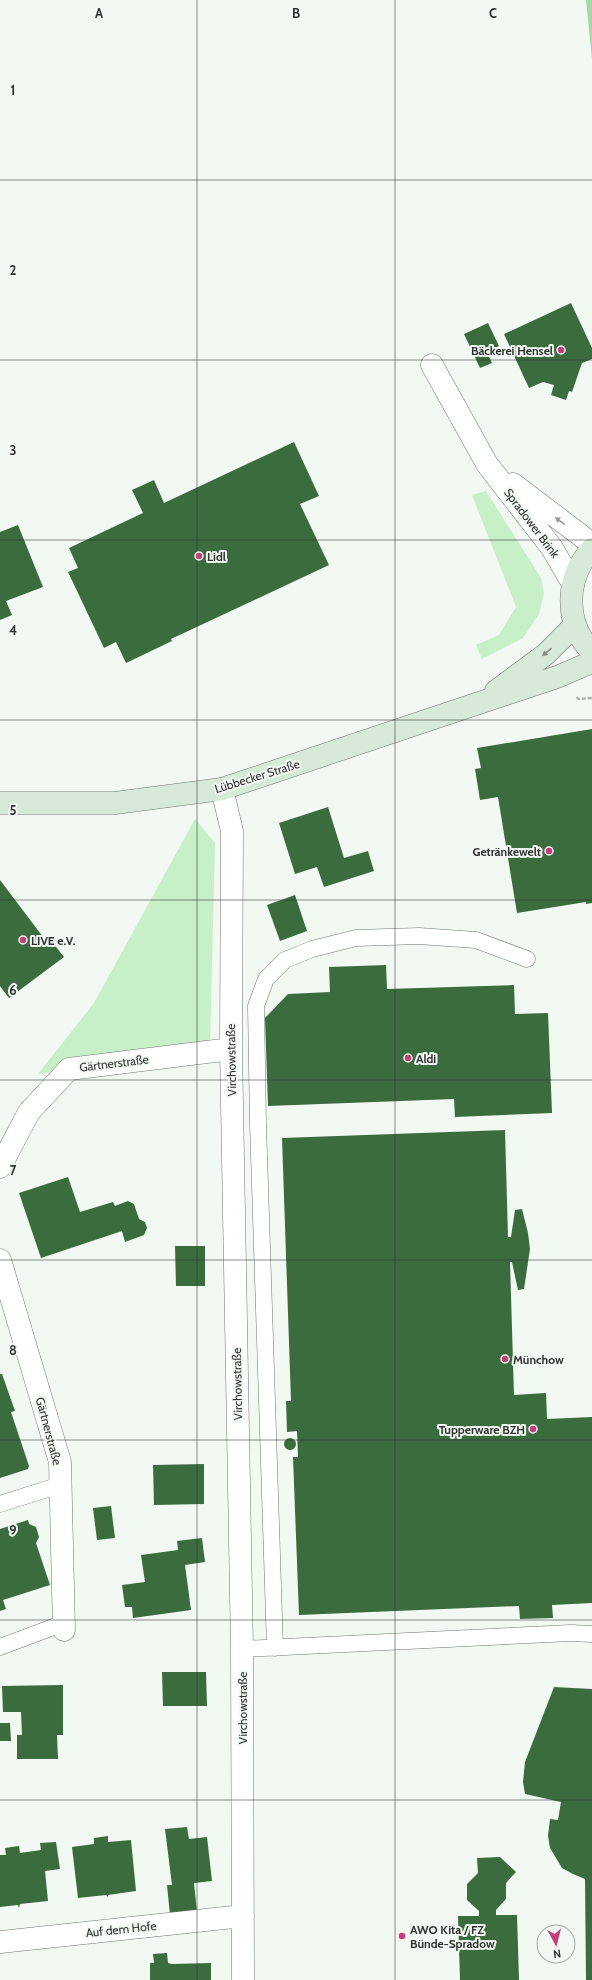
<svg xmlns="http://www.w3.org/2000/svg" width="592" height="1980" font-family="Cabin,sans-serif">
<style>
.green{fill:#c7efc8}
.forest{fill:#a3d9a5}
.building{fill:#3a6c3e}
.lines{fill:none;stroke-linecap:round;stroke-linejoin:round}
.lane-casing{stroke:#717671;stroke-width:17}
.street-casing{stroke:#717671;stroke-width:23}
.secondary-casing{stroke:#717671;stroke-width:23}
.path{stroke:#aeb3ae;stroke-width:2.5;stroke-dasharray:4 2;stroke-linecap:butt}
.lane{stroke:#fff;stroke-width:16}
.street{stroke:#fff;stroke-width:22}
.secondary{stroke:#d7e9d8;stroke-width:22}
.oneway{fill:#989898}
.oneway2{fill:#848e84}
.grid{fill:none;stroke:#303230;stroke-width:1;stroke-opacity:0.55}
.poi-dot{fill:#c33c7b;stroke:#f2f8f2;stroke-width:1.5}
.labels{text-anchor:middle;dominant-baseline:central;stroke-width:4;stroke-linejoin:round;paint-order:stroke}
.poi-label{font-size:12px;font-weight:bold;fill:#303230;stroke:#f2f8f2;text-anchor:start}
.street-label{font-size:12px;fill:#303230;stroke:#f2f8f2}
.grid-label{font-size:13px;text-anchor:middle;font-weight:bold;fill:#303230;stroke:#f2f8f2;stroke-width:4;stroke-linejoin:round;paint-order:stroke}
</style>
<rect width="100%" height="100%" fill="#f2f8f2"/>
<path class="green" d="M486 491 541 578 544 593 539 614 523 638 482 659 476 645 499 635 516 607 472 495Z
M195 819 215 843 210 1045 38 1074 94 1003Z"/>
<path class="forest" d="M586 0H592V59Z"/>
<path class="building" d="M571 303 592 348V359L582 363 572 392 569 391 566 400 551 395 554 385 543 382 529 388 504 334Z
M488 323 499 346 487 352 492 363 480 368 464 334Z
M294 442 319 496 300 504 329 565 171 639 172 641 126 663 116 642 104 648 68 572 78 568 69 548 143 513 132 490 154 480 164 503Z
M18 525 43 587 6 601 12 615 0 620V532Z
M592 729V903L586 904V902L517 913 498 797 480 800 475 769 481 768 477 748Z
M328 807 344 858 368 851 374 871 324 887 317 867 295 874 279 823Z
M0 880 46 941 49 938 64 957 9 998 0 986Z
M295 895 307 931 280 941 267 905Z
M386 965 387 989 514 985 515 1014 548 1013 552 1113 455 1117 454 1099 268 1106 265 1018 288 994 330 992 329 967Z
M505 1130 508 1237H511L515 1210 522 1209 528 1233 530 1249 524 1289 518 1290 512 1262H510L514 1395 546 1393 547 1419 592 1417V1603L552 1605 553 1618 520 1619 519 1606 299 1615 293 1457H298L297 1431 287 1432 286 1401H291L282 1138Z
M68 1177 80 1212 113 1202 115 1206 128 1201 134 1204 139 1219 145 1222 147 1228 144 1235 125 1242 122 1231 41 1258 19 1193Z
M175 1246H205V1286H176Z
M0 1374H2L15 1411 11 1412 29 1466 28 1469 0 1478Z
M284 1444a6 6 0 1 1 12 0a6 6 0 1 1-12 0Z
M204 1464V1504L154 1505 153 1465Z
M111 1506 115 1538 97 1540 93 1508Z
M28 1520 29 1524 36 1527 39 1537 36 1543 50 1585 3 1600 6 1609 0 1611V1529Z
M202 1538 205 1562 185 1565 191 1610 133 1618 132 1607H125L122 1585 145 1582 141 1555 178 1550 177 1541Z
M162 1672H206L207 1706H163Z
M63 1685V1735H57L58 1759H17V1735H22L21 1712H3L2 1686Z
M554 1687 592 1689V1980H586L585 1879 573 1874 562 1868 550 1848 548 1836 550 1819 558 1820 561 1802 525 1794 523 1782 525 1762Z
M0 1723H10L11 1741H0Z
M187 1827 189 1839 207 1837 212 1881 194 1883 197 1912 170 1915 167 1885H172L165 1829Z
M108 1836V1842L131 1840 136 1891 108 1895V1897L106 1895 78 1898 72 1847 94 1844V1838Z
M56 1842 60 1869 45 1871 48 1901 20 1904 19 1908 18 1905 0 1907V1855H6L5 1848 19 1846 20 1853 41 1850 40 1843Z
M500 1857 516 1872 506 1883V1899L496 1910V1915H517L519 1980H460L458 1916H479V1911L467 1900V1884L478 1873 477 1858Z
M167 1953 168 1963 172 1964 211 1963V1980H150V1963H154L153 1954Z"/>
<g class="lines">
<g class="lane-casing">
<path id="lane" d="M0 1504 60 1485
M0 1647 64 1623
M275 1648 258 1124 256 1006 266 979 285 960 312 949 356 938 419 936 476 940 527 959
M242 1649 571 1633 592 1634"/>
</g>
<g class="street-casing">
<path id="street" d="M432 365 487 464 552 548 573 584
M513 484 592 544
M222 789 232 831 231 1049 242 1649 243 1980
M0 1167 29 1112 69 1069 231 1049
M0 1260 60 1462 64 1630
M0 1942 243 1916"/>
</g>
<g class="secondary-casing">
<path id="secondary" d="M592 549C565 578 564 623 592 652
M496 691 546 654 575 625
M0 803H115L222 789 557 677 592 662"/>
</g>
<path class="path" d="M577 697 578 699 592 698"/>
<use href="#lane" class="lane"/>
<use href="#street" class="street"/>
<use href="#secondary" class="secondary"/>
</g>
<defs><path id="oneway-solid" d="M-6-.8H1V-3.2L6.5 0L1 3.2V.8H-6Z"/></defs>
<use class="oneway" href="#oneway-solid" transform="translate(560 521) rotate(-143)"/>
<use class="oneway2" href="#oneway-solid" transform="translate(547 652) rotate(139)"/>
<path class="grid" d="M197 0V1980M395 0V1980M0 180H592M0 360H592M0 540H592M0 720H592M0 900H592M0 1080H592M0 1260H592M0 1440H592M0 1620H592M0 1800H592"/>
<g class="poi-dot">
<circle cx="561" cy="350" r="4"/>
<circle cx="199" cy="556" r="4"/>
<circle cx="549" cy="851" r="4"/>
<circle cx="23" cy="940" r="4"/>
<circle cx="408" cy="1058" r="4"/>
<circle cx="505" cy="1359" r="4"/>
<circle cx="533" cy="1429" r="4"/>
<circle cx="402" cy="1936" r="4"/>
</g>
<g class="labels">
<g class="poi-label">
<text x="553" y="350" text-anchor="end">Bäckerei Hensel</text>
<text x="207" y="556">Lidl</text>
<text x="541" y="851" text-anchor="end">Getränkewelt</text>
<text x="31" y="940">LIVE e.V.</text>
<text x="416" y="1058">Aldi</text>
<text x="513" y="1359">Münchow</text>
<text x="525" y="1429" text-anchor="end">Tupperware BZH</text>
<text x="410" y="1929">AWO Kita / FZ<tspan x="410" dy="14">Bünde-Spradow</tspan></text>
</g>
<g class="street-label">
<text transform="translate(532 523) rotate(53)">Spradower Brink</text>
<text transform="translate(257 776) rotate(-17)">Lübbecker Straße</text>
<text transform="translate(231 1060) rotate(-91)">Virchowstraße</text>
<text transform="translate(114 1063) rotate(-7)">Gärtnerstraße</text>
<text transform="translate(237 1384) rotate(-91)">Virchowstraße</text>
<text transform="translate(49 1431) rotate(75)">Gärtnerstraße</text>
<text transform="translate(242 1708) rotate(-90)">Virchowstraße</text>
<text transform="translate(121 1929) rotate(-6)">Auf dem Hofe</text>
</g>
</g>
<g class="grid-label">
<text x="99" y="18">A</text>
<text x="296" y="18">B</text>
<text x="493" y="18">C</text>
<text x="13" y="95">1</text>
<text x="13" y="275">2</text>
<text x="13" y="455">3</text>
<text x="13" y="635">4</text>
<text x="13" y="815">5</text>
<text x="13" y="995">6</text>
<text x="13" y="1175">7</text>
<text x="13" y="1355">8</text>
<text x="13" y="1535">9</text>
</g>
<g transform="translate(556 1944) rotate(173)"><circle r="19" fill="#f2f8f2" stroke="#a4a9a4"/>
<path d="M0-3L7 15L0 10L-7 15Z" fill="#c33c7b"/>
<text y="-6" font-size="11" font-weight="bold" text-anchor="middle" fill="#303230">N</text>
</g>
</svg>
